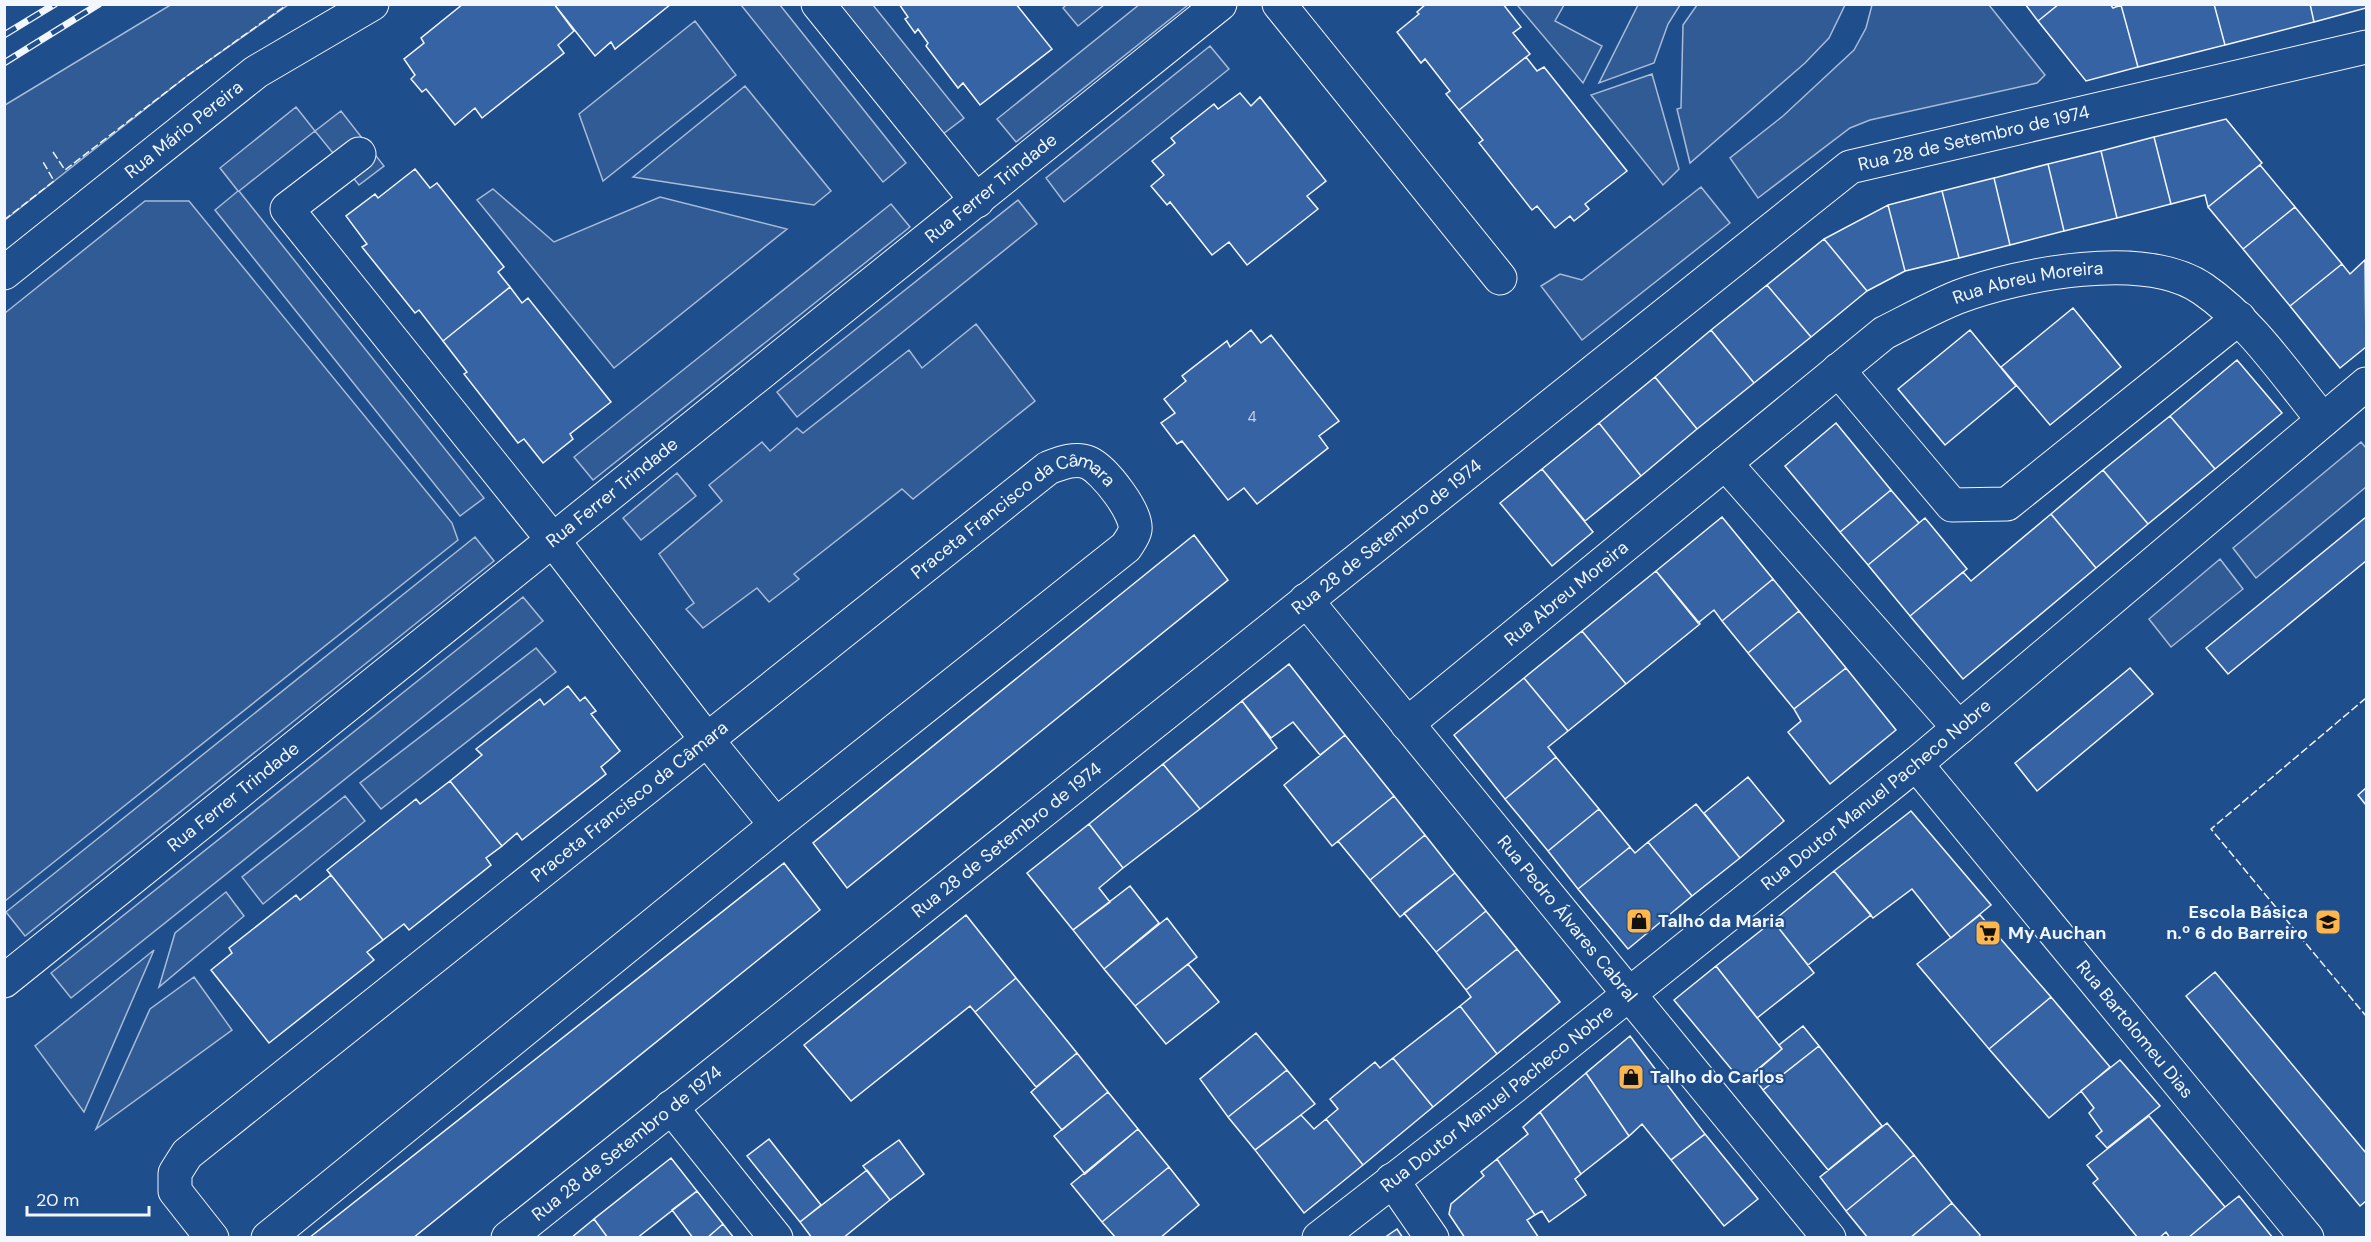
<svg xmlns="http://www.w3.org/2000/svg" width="2371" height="1242" font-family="'DM Sans',sans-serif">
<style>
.built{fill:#305b95;stroke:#a8bbd7;stroke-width:1.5}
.building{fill:#3563a3;stroke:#f2f6ff;stroke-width:1.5}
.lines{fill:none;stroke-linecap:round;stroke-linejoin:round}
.minor-casing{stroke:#f2f6ff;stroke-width:35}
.tertiary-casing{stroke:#f2f6ff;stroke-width:35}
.minor{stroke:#1f4e8c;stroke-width:33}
.tertiary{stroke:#1f4e8c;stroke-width:33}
.rail-casing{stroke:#f2f6ff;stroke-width:7}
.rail{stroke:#1f4e8c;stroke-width:4.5;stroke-dasharray:14;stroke-linecap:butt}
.fence{stroke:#f2f6ff;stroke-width:1.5;stroke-dasharray:8 3;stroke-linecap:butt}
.labels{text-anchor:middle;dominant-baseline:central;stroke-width:4.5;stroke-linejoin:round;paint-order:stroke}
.number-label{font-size:15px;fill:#c3d1e8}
.street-label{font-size:18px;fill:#f2f6ff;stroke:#1f4e8c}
.poi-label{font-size:18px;font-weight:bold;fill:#f2f6ff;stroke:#1f4e8c;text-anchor:start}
</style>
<rect width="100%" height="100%" fill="#1f4e8c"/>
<path class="built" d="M172 4 288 5 187 76 5 220V105Z
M1140 4 1188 5 1016 142 997 119Z
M741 5H780L906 163 883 182Z
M833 5H873L964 118 939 137Z
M1066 5V4L1104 5 1078 26 1063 8Z
M1520 5H1564L1555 21 1602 46 1583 83 1518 6Z
M1638 5H1680L1668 24 1654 63 1599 83Z
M1697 5H1845L1829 38 1805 63 1690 163 1677 109 1681 108 1683 25Z
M1872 5H1989L2045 75 2037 83 1870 120 1850 128 1758 198 1730 158 1783 116 1854 50 1866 28Z
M695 21 736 75 603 181 579 114Z
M1210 46 1229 69 1064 202 1046 178Z
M1652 74 1679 169 1663 185 1591 95Z
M745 86 831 191 814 205 633 177Z
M296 107 315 131 341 111 384 166 359 185 315 131 239 191 484 498 460 516 215 210 238 191 220 168Z
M1701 187 1730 223 1582 340 1541 286 1560 274 1582 280Z
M493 189 554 242 660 197 787 229 614 368 477 200Z
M1018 200 1037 224 797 417 777 392Z
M145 201H189L452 523 458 540 5 901V313Z
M891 204 910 227 593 480 574 457Z
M976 324 1035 401 913 499 902 489 794 574 799 579 769 602 757 588 703 628 686 609 694 603 659 554 722 501 709 485 762 442 770 451 797 428 803 433 909 350 922 368Z
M2361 442 2366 448V487L2256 578 2233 548Z
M677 473 696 496 641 540 623 518Z
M475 537 494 561 25 936 6 912Z
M2220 559 2243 589 2171 647 2149 619Z
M523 597 543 621 71 998 51 973Z
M536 648 556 672 381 809 360 783Z
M345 796 365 821 263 904 242 877Z
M226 892 244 916 159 987 175 933Z
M154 950 84 1112 35 1046Z
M194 977 232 1030 96 1129 150 1009Z"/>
<path class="building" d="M463 4H554L574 31 558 45 564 53 482 118 475 108 455 125 426 89 422 92 411 79 415 75 404 59 424 43 421 38Z
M554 4H671L615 49 611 42 595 56Z
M899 4H1016L1052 49 980 105 963 83 958 88 926 46 928 43 918 29 915 33 905 19 908 17Z
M1426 4H1503L1521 27 1513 33 1530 54 1459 110 1446 94 1450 91 1425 59 1421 63 1397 32 1419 14 1417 12Z
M2025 4H2059L2038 21Z
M2059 4H2110L2113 8 2121 5 2138 67 2086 81 2038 21Z
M2214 4H2310L2314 22 2225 45Z
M2214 4 2225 45 2138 67 2121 5Z
M2310 4H2366V8L2314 22Z
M1526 57 1537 71 1544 67 1627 171 1585 204 1589 209 1574 221 1570 216 1555 228 1537 206 1532 210 1479 143 1483 140 1459 110Z
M1240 93 1251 106 1260 97 1326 181 1307 196 1318 209 1247 265 1229 242 1212 255 1170 202 1167 205 1151 186 1164 175 1152 161 1175 143 1171 138 1214 104 1218 109Z
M2226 119 2262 163 2208 207 2205 195 2171 204 2154 137Z
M2154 137 2171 204 2117 218 2101 151Z
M2101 151 2117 218 2064 231 2048 164Z
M2048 164 2064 231 2010 245 1994 178Z
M2260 165 2295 207 2243 249 2208 207Z
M415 169 430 188 437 183 504 267 498 272 510 287 443 341 419 310 415 313 362 247 367 244 346 216 375 194 378 198Z
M1994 178 2010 245 1959 258 1942 191Z
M1942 191 1959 258 1905 271 1888 205Z
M1888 205 1905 271 1867 291 1824 239Z
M2295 207 2342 264 2290 306 2243 249Z
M1824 239 1867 291 1811 337 1767 285Z
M2365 260 2366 347 2340 368 2290 306 2342 264 2350 274Z
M1767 285 1811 337 1754 383 1711 330Z
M510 287 522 303 528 298 611 402 570 434 573 439 543 463 524 439 518 443 464 374 467 372 443 341Z
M2073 308 2121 367 2050 425 2001 367Z
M1251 330 1261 343 1271 335 1339 421 1319 436 1328 448 1257 504 1244 488 1228 500 1182 441 1177 444 1161 423 1175 413 1164 399 1186 381 1182 376 1227 341 1230 347Z
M1711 330 1754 383 1697 429 1655 377Z
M1970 330 2016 386 1945 445 1898 389Z
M2237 360 2282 413 2215 469 2170 416Z
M1655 377 1697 429 1641 476 1599 423Z
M2170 416 2215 469 2148 524 2103 470Z
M1599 423 1641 476 1585 521 1542 469Z
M1836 423 1891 490 1840 532 1785 466Z
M1542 469 1593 532 1552 566 1500 503Z
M2103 470 2148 524 2096 568 2051 514Z
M1891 490 1919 523 1868 565 1840 532Z
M2051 514 2096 568 1963 679 1910 616 1963 572 1971 581Z
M1722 517 1773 579 1722 621 1714 610 1698 623 1656 571Z
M2366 517V561L2228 674 2206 648Z
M1925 518 1967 569 1910 616 1868 565Z
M1194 535 1228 580 847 888 813 843Z
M1656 571 1700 624 1626 684 1582 631Z
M1773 579 1799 611 1748 653 1722 621Z
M1799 611 1846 668 1794 709 1748 653Z
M1582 631 1626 684 1568 731 1524 678Z
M1289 664 1345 735 1320 755 1293 722 1271 738 1242 701Z
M1846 668 1896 730 1830 784 1788 732 1801 721 1794 709Z
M2130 668 2153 694 2037 791 2015 763Z
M1524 678 1568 731 1548 747 1556 757 1505 799 1454 735Z
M568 686 580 701 585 697 596 711 591 714 620 751 601 767 606 774 522 840 517 833 502 846 450 781 482 755 476 749 540 699 544 705Z
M1242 701 1277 748 1200 809 1163 764Z
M1345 735 1394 796 1332 846 1284 785Z
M1556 757 1599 809 1548 851 1505 799Z
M1163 764 1200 809 1123 868 1089 824Z
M1748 777 1784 821 1740 858 1704 813Z
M450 781 502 846 486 858 491 865 409 930 404 924 383 940 327 870 416 799 420 804Z
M2366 788V805L2358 795Z
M1394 796 1425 835 1370 880 1338 841Z
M1696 804 1740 858 1692 896 1648 842Z
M1599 809 1630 847 1578 889 1548 851Z
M1911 811 1991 905 1951 938 1912 889 1873 918 1834 871Z
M1089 824 1123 868 1099 888 1110 902 1073 930 1027 873Z
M1425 835 1455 873 1400 917 1370 880Z
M1648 842 1692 896 1628 949 1578 889 1630 847 1635 853Z
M784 863 820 910 413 1238H309Z
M1834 871 1871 915 1808 965 1773 921Z
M1455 873 1486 911 1436 952 1404 913Z
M331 875 383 940 367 952 374 960 269 1043 211 970 232 953 229 948 296 895 300 900Z
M1130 886 1159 923 1104 969 1073 930Z
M1486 911 1517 949 1466 990 1436 952Z
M966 915 1016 978 975 1012 970 1006 851 1101 804 1045Z
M1980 915 2051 997 1989 1049 1917 964Z
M1167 918 1197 957 1135 1006 1104 969Z
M1773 921 1814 973 1757 1018 1716 966Z
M1517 949 1560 1002 1497 1054 1460 1006 1471 997 1466 990Z
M1188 964 1219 1002 1166 1044 1135 1006Z
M1716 966 1782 1049 1742 1082 1674 1000Z
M2215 972 2366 1153V1201L2360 1206 2186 996Z
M1016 978 1077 1053 1036 1087 975 1012Z
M2051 997 2110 1067 2049 1118 1989 1049Z
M1460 1006 1497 1054 1433 1107 1393 1058Z
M1803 1026 1819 1046 1763 1090 1752 1075 1782 1049 1779 1045Z
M1256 1033 1287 1070 1228 1117 1200 1079Z
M1630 1036 1705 1134 1671 1160 1642 1124 1629 1136 1586 1073Z
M1819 1046 1882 1126 1828 1170 1763 1090Z
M1077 1053 1108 1092 1062 1130 1031 1092Z
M1393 1058 1433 1107 1363 1165 1326 1119 1338 1109 1330 1099 1375 1062 1380 1068Z
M2120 1060 2160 1106 2107 1148 2096 1136 2102 1131 2089 1113 2094 1108 2081 1091Z
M1287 1070 1315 1104 1255 1150 1228 1117Z
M1586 1073 1629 1136 1581 1174 1540 1112Z
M1108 1092 1138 1129 1085 1174 1054 1136Z
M1540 1112 1581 1174 1575 1179 1586 1195 1549 1222 1542 1211 1535 1215 1497 1159 1528 1134 1523 1127Z
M1301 1115 1314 1129 1326 1119 1363 1165 1304 1213 1255 1150Z
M2149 1116 2225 1207 2188 1238H2170L2166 1232 2159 1238H2138L2093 1183 2098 1179 2087 1165Z
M1887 1123 1914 1155 1846 1211 1820 1177Z
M1138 1129 1169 1167 1102 1222 1071 1184Z
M1705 1134 1758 1199 1724 1226 1671 1160Z
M769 1139 821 1205 800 1222 747 1156Z
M899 1140 924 1174 890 1200 863 1166Z
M1914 1155 1952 1203 1910 1238H1868L1846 1211Z
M671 1158 697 1191 637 1238H608L594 1219Z
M1497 1159 1535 1215 1527 1220 1539 1238H1465L1449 1214 1451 1204 1484 1176 1481 1172Z
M1169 1167 1199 1205 1160 1238H1116L1102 1222Z
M867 1170 890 1200 843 1238H812L800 1222Z
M697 1191 723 1224 707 1238H693L672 1210Z
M2239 1196 2273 1238H2188L2225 1207Z
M1952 1203 1980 1235 1978 1238H1910Z
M594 1219 608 1238H571Z
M723 1224 734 1238H707Z
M1397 1229 1403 1238H1384Z"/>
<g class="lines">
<g class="minor-casing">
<g id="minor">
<path d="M818 4 977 201"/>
<path d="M1279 4 1500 278"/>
<path d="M359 154 287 209 552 539 707 740 776 825"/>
<path id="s1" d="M4 273 256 72 372 4"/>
<path d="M1838 370 1952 505 2007 504 2239 318"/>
<path d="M1725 463 1959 728"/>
<path id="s2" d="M1306 600 1829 1238"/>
<path id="s3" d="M1407 724 1884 333C1908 321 1933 307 1958 297 2020 274 2145 249 2203 289 2251 322 2286 375 2323 420"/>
<path id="s4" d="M1916 764 2307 1238"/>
<path id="s5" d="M4 981 1220 4"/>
<path d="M671 1107 776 1238"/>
<path d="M1392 1180 1432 1238"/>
<path id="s6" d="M212 1238 175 1191V1173L187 1154 1048 468C1061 463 1076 457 1089 463 1104 470 1138 513 1135 530 1134 536 1129 542 1126 547L776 825 268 1238"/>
<path id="s7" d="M508 1238 1850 167 2366 47"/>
</g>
</g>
<g class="tertiary-casing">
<g id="tertiary">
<path id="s8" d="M1319 1238 1517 1084 1916 764 2366 384"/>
</g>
</g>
<use href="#minor" class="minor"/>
<use href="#tertiary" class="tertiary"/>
<g class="rail-casing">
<path id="rail" d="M4 35 55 4
M4 63 99 4"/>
</g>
<use href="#rail" class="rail"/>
<path class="fence" d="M53 152 65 170 187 76 288 4
M4 220 54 181 42 160
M2366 698 2211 829 2366 1016"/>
</g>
<defs>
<g id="shop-square" transform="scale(1.35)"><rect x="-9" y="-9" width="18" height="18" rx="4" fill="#ffb74d" stroke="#1f4e8c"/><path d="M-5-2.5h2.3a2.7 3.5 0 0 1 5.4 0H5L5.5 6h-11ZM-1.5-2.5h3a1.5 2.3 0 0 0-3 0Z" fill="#111"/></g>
<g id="school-square" transform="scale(1.35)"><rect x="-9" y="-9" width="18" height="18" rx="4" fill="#ffb74d" stroke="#1f4e8c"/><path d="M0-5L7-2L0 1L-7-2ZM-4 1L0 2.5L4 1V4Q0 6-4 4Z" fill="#111"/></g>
<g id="supermarket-square" transform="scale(1.35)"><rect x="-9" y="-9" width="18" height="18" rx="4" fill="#ffb74d" stroke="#1f4e8c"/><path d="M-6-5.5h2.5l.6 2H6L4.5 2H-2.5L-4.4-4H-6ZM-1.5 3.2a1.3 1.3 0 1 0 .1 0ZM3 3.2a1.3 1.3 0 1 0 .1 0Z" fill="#111"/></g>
</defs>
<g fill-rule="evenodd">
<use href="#shop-square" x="1639" y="921"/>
<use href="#school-square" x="2328" y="922"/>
<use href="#supermarket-square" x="1988" y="933"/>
<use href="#shop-square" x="1631" y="1077"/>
</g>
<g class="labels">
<g class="number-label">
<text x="1252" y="417">4</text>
</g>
<g class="street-label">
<text stroke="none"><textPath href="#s1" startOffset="230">Rua Mário Pereira</textPath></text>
<text stroke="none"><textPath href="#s7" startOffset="1844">Rua 28 de Setembro de 1974</textPath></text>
<text stroke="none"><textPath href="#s5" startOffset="1266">Rua Ferrer Trindade</textPath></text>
<text stroke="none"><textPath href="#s3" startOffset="771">Rua Abreu Moreira</textPath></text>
<text stroke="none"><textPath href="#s5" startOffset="780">Rua Ferrer Trindade</textPath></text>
<text stroke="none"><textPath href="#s6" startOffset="1152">Praceta Francisco da Câmara</textPath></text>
<text stroke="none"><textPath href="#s7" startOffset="1124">Rua 28 de Setembro de 1974</textPath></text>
<text stroke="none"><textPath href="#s3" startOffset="206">Rua Abreu Moreira</textPath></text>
<text stroke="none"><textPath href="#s8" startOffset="712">Rua Doutor Manuel Pacheco Nobre</textPath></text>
<text stroke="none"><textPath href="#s5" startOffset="294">Rua Ferrer Trindade</textPath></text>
<text stroke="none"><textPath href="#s6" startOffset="666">Praceta Francisco da Câmara</textPath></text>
<text stroke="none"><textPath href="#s7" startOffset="638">Rua 28 de Setembro de 1974</textPath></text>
<text stroke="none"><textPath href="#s2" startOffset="412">Rua Pedro Álvares Cabral</textPath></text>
<text stroke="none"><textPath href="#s4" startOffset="344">Rua Bartolomeu Dias</textPath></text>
<text stroke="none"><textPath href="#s8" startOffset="226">Rua Doutor Manuel Pacheco Nobre</textPath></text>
<text stroke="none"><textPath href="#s7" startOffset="152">Rua 28 de Setembro de 1974</textPath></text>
</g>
<g class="poi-label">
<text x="2308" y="912" text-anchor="end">Escola Básica<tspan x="2308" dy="21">n.º 6 do Barreiro</tspan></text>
<text x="1658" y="921">Talho da Maria</text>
<text x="2008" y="933">My Auchan</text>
<text x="1650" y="1077">Talho do Carlos</text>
</g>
</g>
<rect width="2371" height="1242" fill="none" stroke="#f2f6ff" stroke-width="12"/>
<path d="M27 1206v9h122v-9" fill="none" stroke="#f2f6ff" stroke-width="3"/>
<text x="36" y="1206" font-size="18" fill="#f2f6ff" stroke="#1f4e8c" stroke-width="4.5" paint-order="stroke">20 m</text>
</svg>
